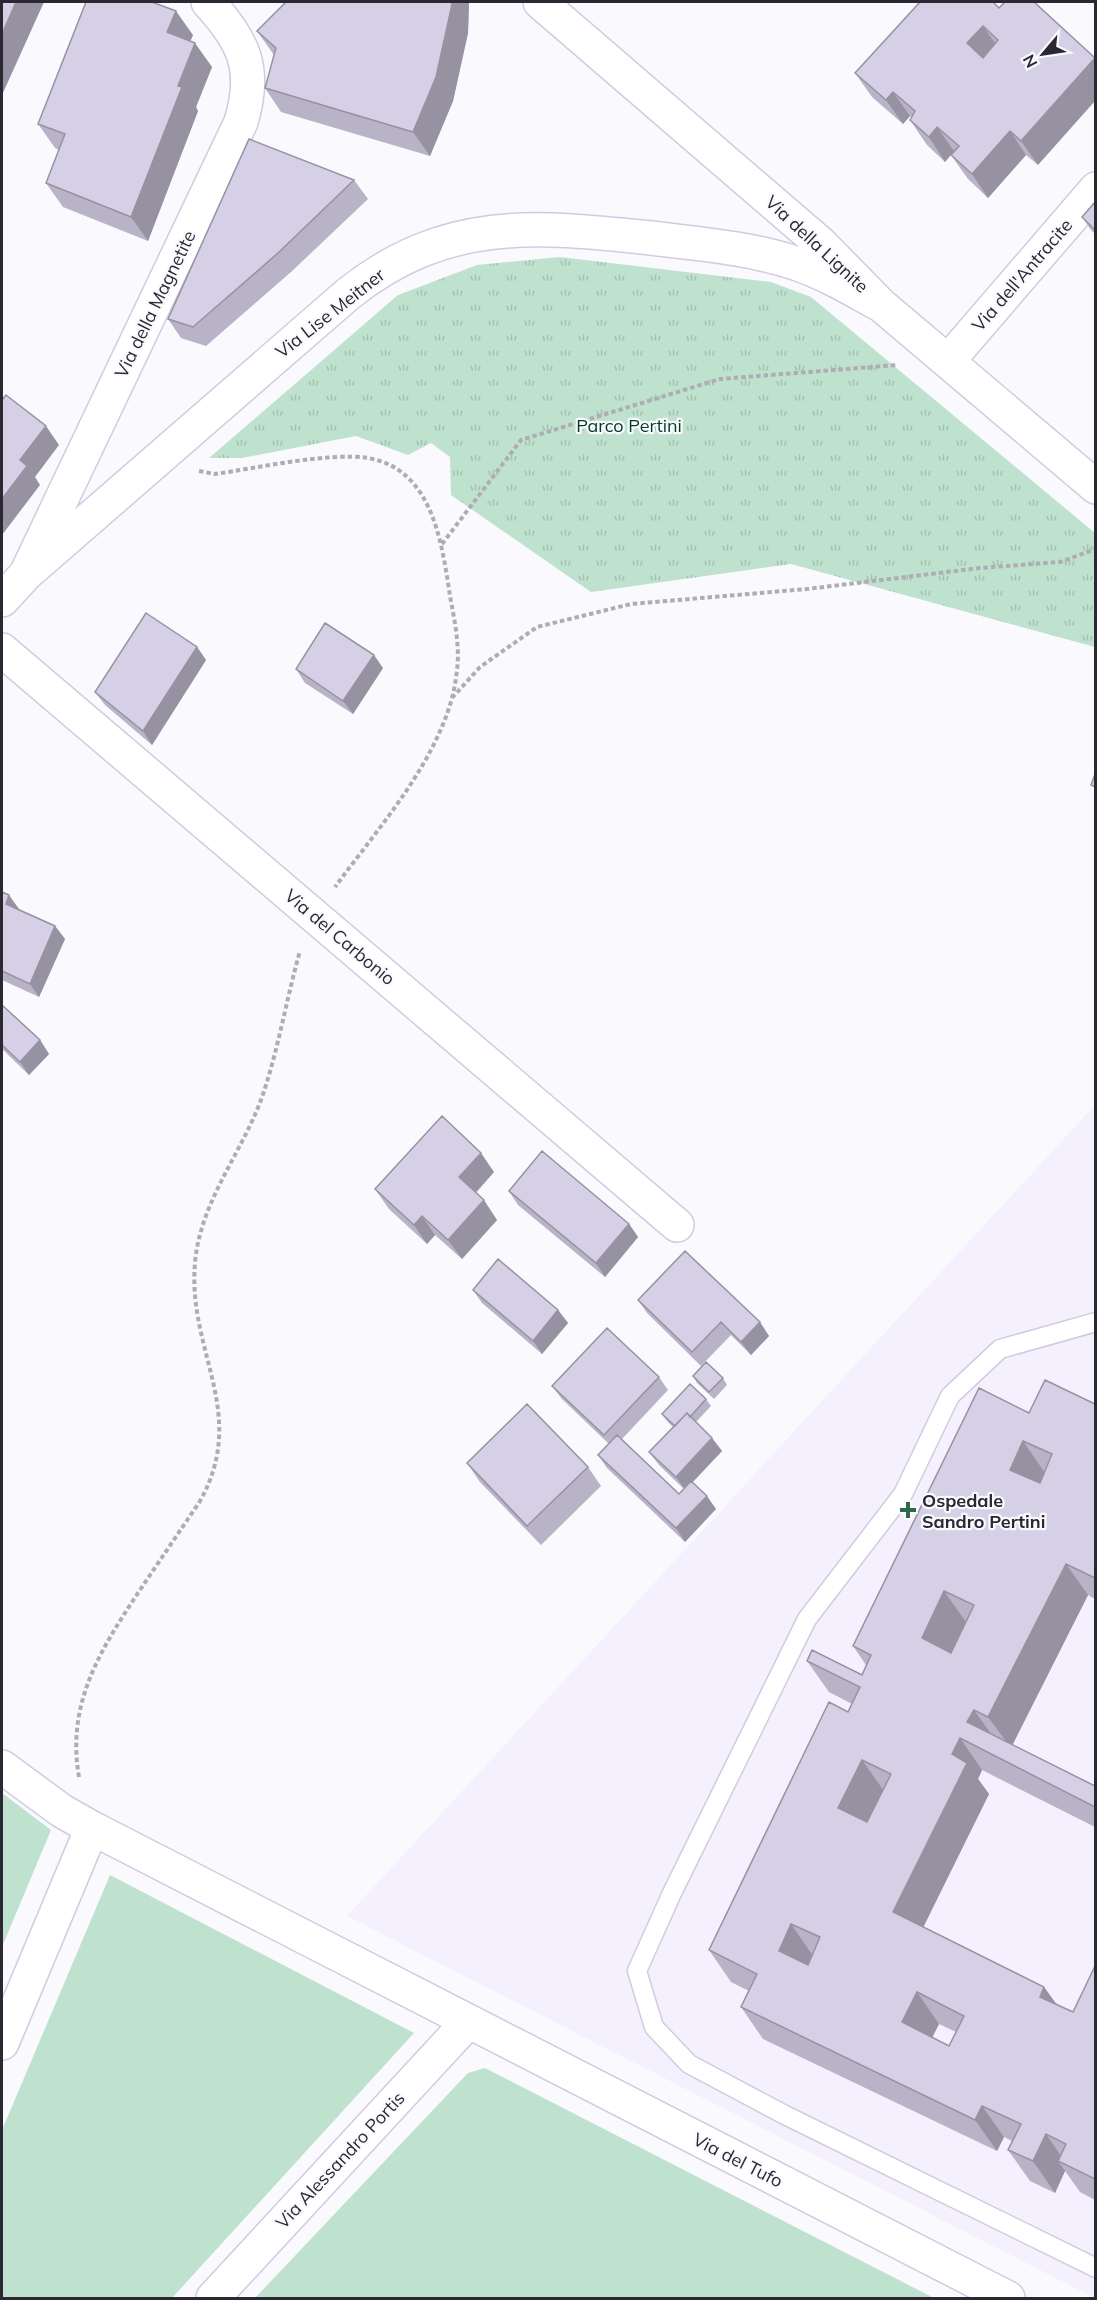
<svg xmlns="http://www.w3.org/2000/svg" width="1097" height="2300" font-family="Mulish,sans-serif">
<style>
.built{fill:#f4f0fd}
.grass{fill:#bfe2cf}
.park{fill:url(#park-tufts)}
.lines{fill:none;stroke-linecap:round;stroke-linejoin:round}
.service-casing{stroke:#d1cbe1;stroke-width:21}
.minor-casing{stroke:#d1cbe1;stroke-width:36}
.path{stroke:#afadb3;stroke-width:4;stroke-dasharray:4.5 3;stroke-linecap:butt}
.service{stroke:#fff;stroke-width:18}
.minor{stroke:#fff;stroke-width:33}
.wall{fill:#b8b3c6;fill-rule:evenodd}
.shaded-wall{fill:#9692a1}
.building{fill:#d6d0e6;stroke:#9692a1;stroke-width:1.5;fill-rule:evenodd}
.poi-dot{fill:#30664d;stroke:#faf9fe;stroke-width:2}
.labels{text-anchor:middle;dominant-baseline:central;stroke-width:4.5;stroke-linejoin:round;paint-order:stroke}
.street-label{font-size:18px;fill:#2b2831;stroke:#faf9fe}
.park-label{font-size:18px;fill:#003c26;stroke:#faf9fe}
.poi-label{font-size:18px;font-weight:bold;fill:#2b2831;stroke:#faf9fe;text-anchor:start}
</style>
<defs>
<pattern id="park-tufts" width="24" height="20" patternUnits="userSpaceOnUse" patternTransform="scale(1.5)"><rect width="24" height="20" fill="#bfe2cf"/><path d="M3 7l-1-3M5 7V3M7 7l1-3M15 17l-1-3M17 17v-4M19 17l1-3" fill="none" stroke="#a4c2b2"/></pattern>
</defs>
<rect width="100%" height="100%" fill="#faf9fe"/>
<path class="built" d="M1095 1105V2298L347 1916Z"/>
<path class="grass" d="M2 1793 51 1830 2 1947Z
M110 1875 414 2033 172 2298H2V2130Z
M485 2068 934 2298H255L468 2073Z"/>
<path class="park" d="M560 257 771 282 811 297 1095 533V647L791 564 591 592 451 495 450 457 431 443 408 455 356 436 242 458H209L398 295 477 265Z"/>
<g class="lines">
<g class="service-casing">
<path id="service" d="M1096 1322 1000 1349 950 1396 903 1494 807 1619 672 1893 637 1971 654 2027 689 2064 785 2115 1096 2268"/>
</g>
<g class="minor-casing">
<path id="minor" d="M540 2 821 244 881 305 1096 487
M948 361 1096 189
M26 574 348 294C446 216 536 226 651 238 699 244 750 248 795 263 825 273 853 290 881 305
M2 600 26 574 241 122C257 69 244 41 208 2
M2 650 677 1225
M2 1767 62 1811 92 1828
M2 2043 92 1828 1008 2298
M213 2298 468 2022"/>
</g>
<path class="path" d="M199 471 215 474C257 468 329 452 368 458 433 469 442 544 450 596 455 623 461 650 456 677 454 695 448 713 441 729 417 785 371 838 335 887
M442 544 521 440 720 379 897 365
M452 698 480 667 537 627 631 604 807 589 980 568 1060 562 1096 549
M79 1777C66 1703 101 1649 140 1590 160 1560 180 1531 200 1501 251 1410 183 1348 196 1254 204 1198 241 1153 261 1100 278 1052 286 1000 300 951"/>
<use href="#service" class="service"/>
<use href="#minor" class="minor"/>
</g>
<path class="wall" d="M286 2H469L468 33 453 101 430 156 281 112 265 88 274 55 257 31Z
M993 2 1038 165 1026 155 988 198 968 179 951 155 954 151 945 162 927 145 910 120 912 117 910 116 903 124 872 97 855 73Z
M193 35 190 41 212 67 196 107 198 111 148 241 63 207 46 183 59 150 55 148 38 124Z
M354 180 368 199 291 272 206 346 181 338 168 319Z
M1095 202V234L1091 230 1082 217Z
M197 647 206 660 152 745 105 705 95 692Z
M383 668 353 714 305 683 296 669Z
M2 892 19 909 18 910 55 926 65 939 39 997 2 980Z
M2 1005 40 1040 49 1054 29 1075 2 1049Z
M494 1172 476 1193 497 1220 462 1259 435 1235 427 1244 389 1209 375 1189Z
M509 1191 629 1224 638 1237 605 1277 518 1205Z
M473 1290 558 1310 568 1323 542 1354 482 1303Z
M638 1300 769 1336 751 1355 731 1335 701 1366 647 1313Z
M693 1376 723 1378 727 1385 714 1399 697 1383Z
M659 1377 668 1390 622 1439 679 1494 684 1489 659 1465 649 1452 673 1427 667 1421 662 1414 706 1399 711 1406 696 1422 712 1438 722 1451 693 1482 716 1509 685 1542 607 1468 598 1455 609 1444 562 1399 552 1386Z
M1095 1404V1599L1088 1595 1012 1745 1095 1786V1827L982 1770 978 1779 989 1794 923 1927 1044 1987 1057 2005 1073 2012 1095 1966V2200L1080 2192 1065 2171 1055 2193 1030 2181 1008 2150 1012 2141 1004 2137 997 2151 763 2039 741 2007 749 1991 731 1982 709 1950 852 1704 829 1692 807 1661 862 1675 866 1665 853 1646 1029 1413ZM939 2024 956 2032 949 2046 932 2037Z
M467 1463 588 1467 601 1486 541 1545 480 1482Z"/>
<path class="shaded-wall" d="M16 2H44L2 95V34Z
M452 2H469L468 33 453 101 430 156 413 132Z
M176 11 193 35 184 56 167 32Z
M983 26 1000 50 984 68 967 43Z
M195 43 212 67 196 107 198 111 148 241 131 217 178 86Z
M1095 58V101L1038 165 1021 141Z
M893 92 910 116 903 124 886 100Z
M937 127 954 151 945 162 929 137Z
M1010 131 1026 155 988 198 972 174Z
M46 426 59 445 35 477 40 485 2 535V499L20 460Z
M197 647 206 660 152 745 143 731Z
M374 655 383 668 353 714 343 701Z
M9 895 19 909 15 917 6 904Z
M55 926 65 939 39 997 30 984Z
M40 1040 49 1054 29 1075 20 1062Z
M481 1153 494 1172 472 1196 459 1177Z
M484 1200 497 1220 462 1259 448 1240Z
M422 1216 435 1235 427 1244 414 1225Z
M629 1224 638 1237 605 1277 596 1263Z
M558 1310 568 1323 542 1354 533 1341Z
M760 1322 769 1336 751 1355 741 1342Z
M712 1438 722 1451 685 1490 676 1477Z
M1023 1441 1045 1473 1032 1502 1010 1470Z
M707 1496 716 1509 685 1542 676 1528Z
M1066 1564 1088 1595 1011 1748 988 1717Z
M944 1591 966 1622 944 1670 922 1638Z
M974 1710 996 1741 967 1722Z
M960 1738 982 1770 978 1779 989 1794 915 1944 893 1912 952 1754Z
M862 1760 884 1791 860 1840 838 1808Z
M791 1924 813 1956 801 1983 779 1951Z
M1044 1987 1067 2019 1040 1997Z
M917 1992 939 2024 924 2054 902 2022Z
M982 2106 1004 2137 997 2151 975 2120Z
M1046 2134 1067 2165 1058 2161 1065 2171 1055 2193 1033 2161Z"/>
<path class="building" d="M2 2H16L2 34Z
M86 2H152L176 11 167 32 195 43 178 86 182 87 131 217 46 183 65 134 38 124Z
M286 2H452L451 9 436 77 413 132 265 88 276 48 257 31Z
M920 2H993L999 8 1005 2H1034L1095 58 1021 141 1010 131 972 174 951 155 959 146 937 127 929 137 910 120 915 111 893 92 886 100 855 73ZM983 26 998 40 983 58 967 43Z
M249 139 354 180 278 253 193 327 168 319Z
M1095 202V230L1082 217Z
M6 395 46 426 20 460 27 466 2 499V400Z
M146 613 197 647 143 731 95 692Z
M325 623 374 655 343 701 296 669Z
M1095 774V787L1091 785Z
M2 892 9 895 6 904 55 926 30 984 2 971Z
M2 1005 40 1040 20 1062 2 1045Z
M442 1116 481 1153 459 1177 484 1200 448 1240 422 1216 414 1225 375 1189Z
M542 1151 629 1224 596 1263 509 1191Z
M685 1251 760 1322 741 1342 721 1322 692 1352 638 1300Z
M498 1259 558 1310 533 1341 473 1290Z
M607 1328 659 1377 604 1435 552 1386Z
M706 1362 723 1378 709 1392 693 1376Z
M1045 1380 1095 1404V1578L1066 1564 988 1717 974 1710 967 1722 1095 1786V1807L960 1738 952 1754 967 1763 893 1912 1044 1987 1040 1997 1073 2012 1095 1966V2179L1058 2161 1066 2144 1046 2134 1033 2161 1008 2150 1021 2124 982 2106 975 2120 741 2007 757 1974 709 1950 829 1702 848 1712 860 1687 807 1661 812 1650 862 1675 871 1655 853 1646 979 1388 1029 1413ZM1023 1441 1052 1454 1040 1483 1010 1470ZM944 1591 974 1605 951 1653 922 1638ZM862 1760 891 1774 867 1822 838 1808ZM791 1924 820 1937 808 1965 779 1951ZM917 1992 964 2016 949 2046 902 2022Z
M690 1384 706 1399 690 1417 687 1413 675 1426 662 1414Z
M527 1404 588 1467 527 1526 467 1463Z
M687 1413 712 1438 676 1477 649 1452Z
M617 1435 679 1494 691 1481 707 1496 676 1528 598 1455Z"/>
<path class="poi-dot" d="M905 1501h6v6h6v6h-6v6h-6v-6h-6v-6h6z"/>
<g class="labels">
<g class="street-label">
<text transform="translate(817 244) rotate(43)">Via della Lignite</text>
<text transform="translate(1022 275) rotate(-49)">Via dell'Antracite</text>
<text transform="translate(155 304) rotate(-64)">Via della Magnetite</text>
<text transform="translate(330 313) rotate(-38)">Via Lise Meitner</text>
<text transform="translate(340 937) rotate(40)">Via del Carbonio</text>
<text transform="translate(340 2160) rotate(-47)">Via Alessandro Portis</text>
<text transform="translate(738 2160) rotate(27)">Via del Tufo</text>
</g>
<g class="park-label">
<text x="629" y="425">Parco Pertini</text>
</g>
<g class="poi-label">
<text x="922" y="1500">Ospedale<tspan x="922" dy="21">Sandro Pertini</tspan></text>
</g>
</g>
<rect width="1097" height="2300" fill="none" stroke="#2b2831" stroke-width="6"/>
<g transform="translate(1043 54) rotate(241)" stroke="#faf9fe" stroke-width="4.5" paint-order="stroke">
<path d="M0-4.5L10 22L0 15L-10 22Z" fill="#2b2831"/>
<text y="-9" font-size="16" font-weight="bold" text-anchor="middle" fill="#2b2831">N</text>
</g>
</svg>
